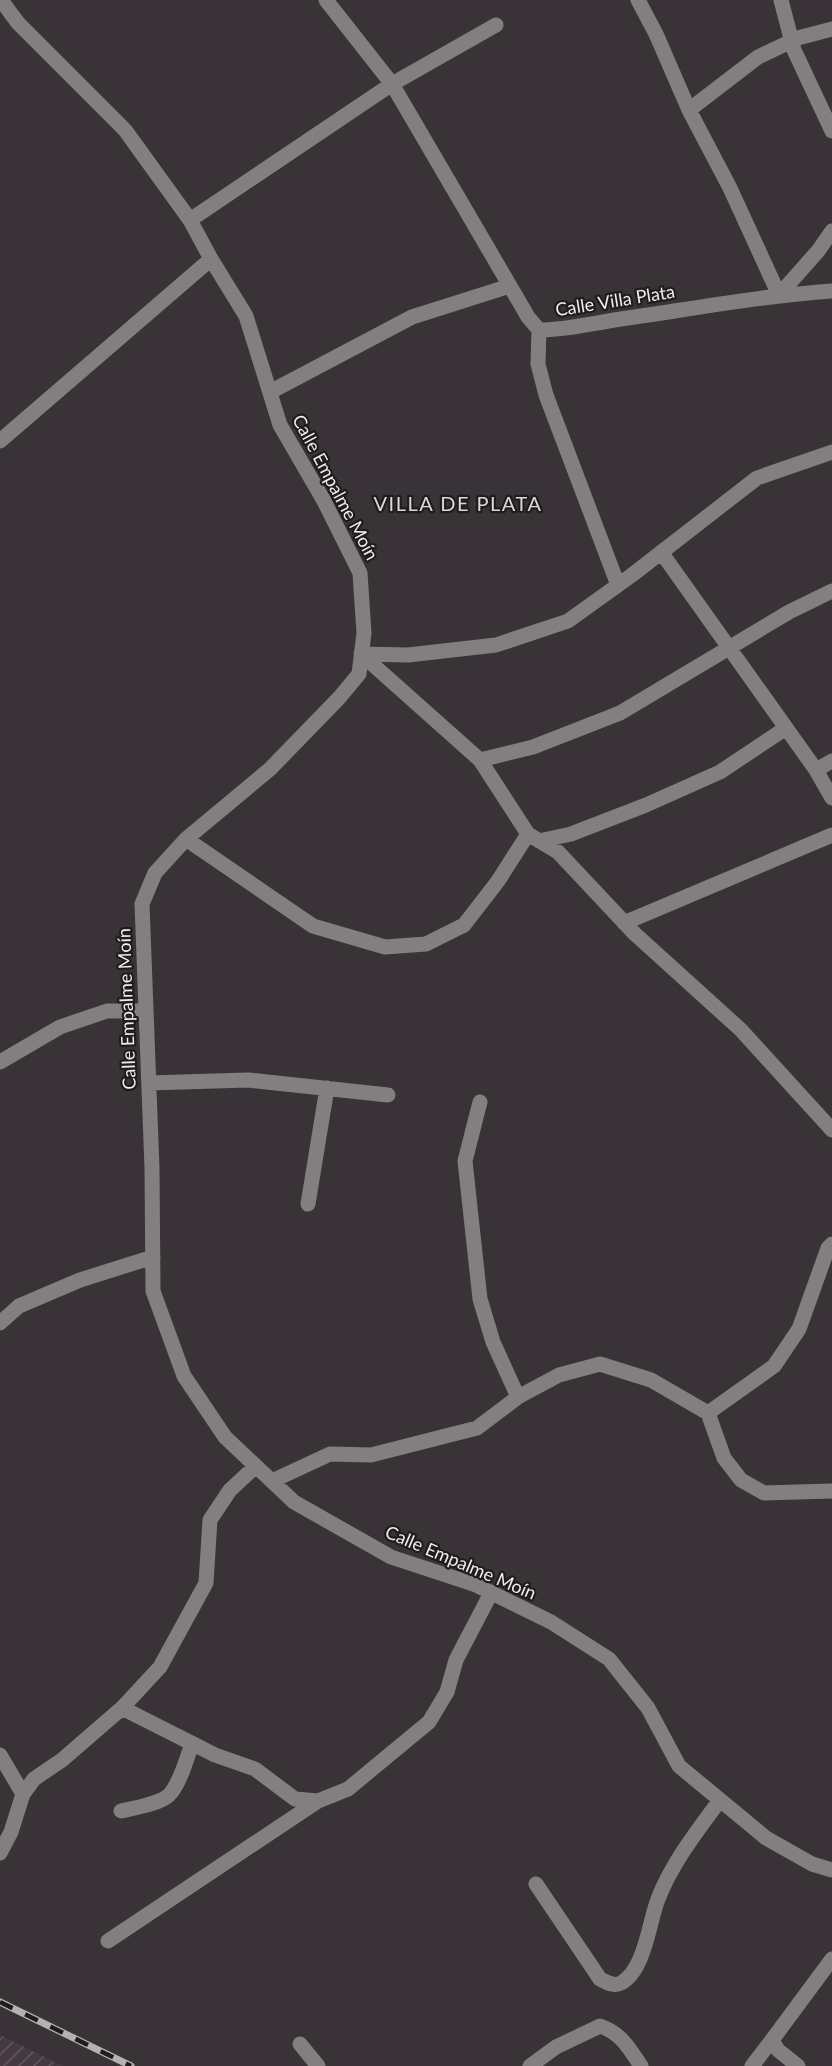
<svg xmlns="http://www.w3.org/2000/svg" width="832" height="2066" font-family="Lato,sans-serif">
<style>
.industrial{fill:url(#industrial-furrows)}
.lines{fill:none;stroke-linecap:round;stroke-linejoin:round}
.minor{stroke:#827f80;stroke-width:15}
.rail-casing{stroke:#b5b1b3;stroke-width:7}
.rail{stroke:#1e1c1d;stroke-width:4.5;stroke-dasharray:14;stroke-linecap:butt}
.labels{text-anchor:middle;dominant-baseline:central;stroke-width:4.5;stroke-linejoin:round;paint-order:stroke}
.street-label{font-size:18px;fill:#f0ecee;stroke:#1e1c1d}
.neighbourhood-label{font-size:20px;letter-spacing:1.5px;fill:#ded6db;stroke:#1e1c1d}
</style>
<defs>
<pattern id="industrial-furrows" width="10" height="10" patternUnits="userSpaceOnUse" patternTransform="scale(1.5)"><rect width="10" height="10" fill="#463a41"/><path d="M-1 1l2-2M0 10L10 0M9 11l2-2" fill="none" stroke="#61575d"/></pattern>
</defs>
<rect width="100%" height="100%" fill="#393337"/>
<path class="industrial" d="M0 2035 63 2066H0Z"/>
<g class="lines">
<path class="minor" d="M1 0 18 23 125 130 190 220 211 259 246 316 280 425 324 501 360 573 364 633 359 674 339 698 270 769 186 839 155 873 142 904 152 1168 153 1291 184 1376 225 1437 294 1502 391 1557 476 1585 551 1622 609 1659 648 1708 679 1766 766 1838 812 1864 832 1870
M326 0 392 84 510 286
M638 0 656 34 689 110 730 188 779 295 818 251 832 231
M781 0 794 50 832 131
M689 110 758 57 798 38 832 29
M190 220 392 84 496 25
M539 330 538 364 546 395 618 585
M270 392 412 317 510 286 528 317 539 330C567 330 593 323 621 319 691 309 761 296 832 291
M0 441 211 259
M661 552 816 770 832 798
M361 654 480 760 528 834 558 852 635 934 741 1030 832 1130
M361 654 408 655 496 645 568 621 632 575 757 478 832 452
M480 760 533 747 620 713 789 612 832 591
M816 770 832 761
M186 839 313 926 385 947 426 944 464 925 498 881 528 834
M539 841 571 834 646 805 720 772 786 728
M624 923 832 835
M0 1062 60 1027 107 1011H146
M149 1083 248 1080 388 1095
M480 1102 465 1161 480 1299 493 1342 518 1397
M308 1204 327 1088
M0 1323 19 1306 80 1280 153 1257
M708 1413 724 1458 741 1480 764 1493 832 1491
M272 1481 330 1454 371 1455 477 1428 518 1397 559 1375 600 1364 651 1380 708 1413 774 1366 799 1329 828 1248 832 1244
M122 1708 215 1755 255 1769 295 1799 318 1801 348 1789 429 1722 447 1692 456 1660 491 1593
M0 1755 23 1794
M121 1811C134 1808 160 1804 169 1795 180 1784 187 1758 192 1743
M0 1853 11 1832 23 1794 34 1779 62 1760 122 1708 160 1667 206 1583 210 1520 230 1490 256 1466
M536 1884 600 1979C606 1982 614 1987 621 1983 645 1970 649 1922 658 1899 672 1863 697 1831 720 1800
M108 1941 318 1801
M300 2044 318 2066
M530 2066 556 2047 600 2026C621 2033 629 2048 641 2066
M752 2066 772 2040
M798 2066 778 2050 772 2040 832 1959"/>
<g class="rail-casing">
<path id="rail" d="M0 2002 131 2066"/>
</g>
<use href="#rail" class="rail"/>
</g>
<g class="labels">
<g class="street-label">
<text transform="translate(615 300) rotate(-9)">Calle Villa Plata</text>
<text transform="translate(336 487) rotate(62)">Calle Empalme Moín</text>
<text transform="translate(126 1009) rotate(-92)">Calle Empalme Moín</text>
<text transform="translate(461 1562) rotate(23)">Calle Empalme Moín</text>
</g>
<g class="neighbourhood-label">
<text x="458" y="503">VILLA DE PLATA</text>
</g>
</g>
</svg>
